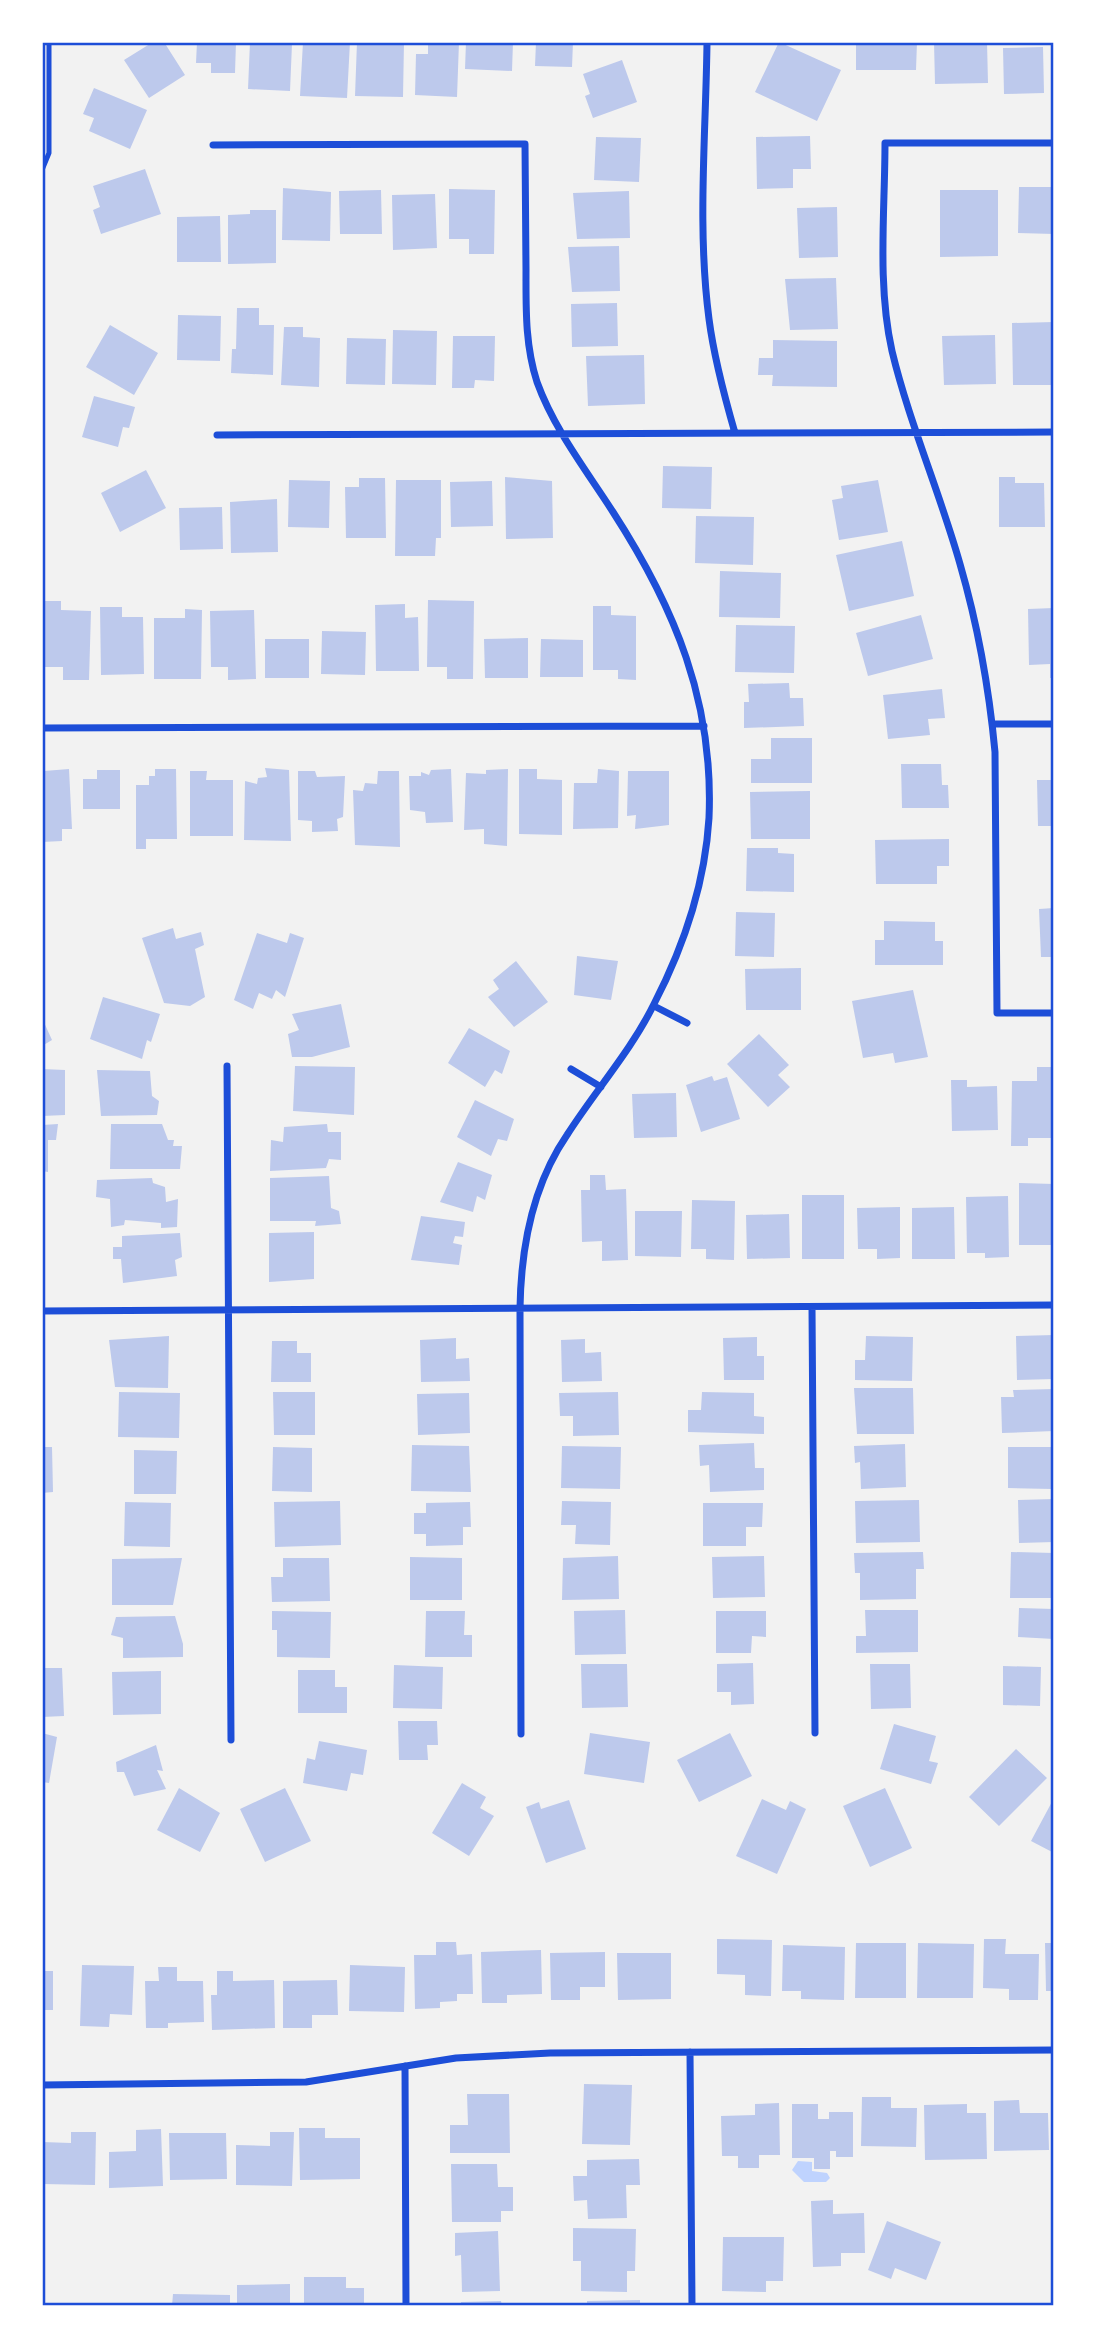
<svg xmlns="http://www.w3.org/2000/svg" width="1096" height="2348" font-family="'Nunito Sans',sans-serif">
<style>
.water{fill:#bfd3fe}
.building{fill:#bdc9ec}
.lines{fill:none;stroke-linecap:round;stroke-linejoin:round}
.service{stroke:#1d4ed8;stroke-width:5}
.minor{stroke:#1d4ed8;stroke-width:7}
.neatline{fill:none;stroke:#1d4ed8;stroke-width:2.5}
</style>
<rect width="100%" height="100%" fill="#f2f2f2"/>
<path class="water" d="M798 2161 812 2162V2171L827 2173 830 2178 826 2182H804L792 2170Z"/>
<path class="building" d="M153 42H164L185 75 149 98 124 60Z
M197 42H236L235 73H211V63H196Z
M250 42 292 44 290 91 248 89Z
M303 42H350L347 98 300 96Z
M357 42H404L403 97 355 96Z
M428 42H459L457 97 415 95 416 54H428Z
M466 42H513L512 71 465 69Z
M536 42H573L572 67 535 66Z
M779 42 841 70 817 121 755 92Z
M856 42H917L916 70H856Z
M934 42H987L988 83 935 84Z
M1043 47 1044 93 1004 94 1003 48Z
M622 60 637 102 593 118 585 96 590 94 583 74Z
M94 88 147 110 130 149 89 131 94 118 83 114Z
M810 136 811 169H793V188L757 189 756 137Z
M596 137 641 138 639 182 594 180Z
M145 169 161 214 101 234 93 210 100 207 93 186Z
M1019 187H1054V234L1018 233Z
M283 188 331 192 330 241 282 240Z
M449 189 495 190 494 254H469V239H449Z
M381 190 382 234H340L339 191Z
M940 190H998V256L940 257Z
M629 191 630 238 577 239 573 193Z
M435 194 437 248 393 250 392 195Z
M837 207 838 257 799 258 797 208Z
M250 210H276V263L228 264V215L250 214Z
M220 216 221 262H177V217Z
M619 246 620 291 572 292 568 247Z
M836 278 838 329 790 330 785 279Z
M617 303 618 346 572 347 571 304Z
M237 308H259V325H274L273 375 231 373 232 349H236Z
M178 315 221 316 220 361 177 360Z
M1054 322V385H1013L1012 323Z
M110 325 158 353 134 395 86 367Z
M284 327H303V337L320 338 319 387 281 385Z
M393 330 437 331 436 385 392 384Z
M995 335 996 384 944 385 942 336Z
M453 336H495L494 381 475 380 474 388H452Z
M347 338 386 339 385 385 346 384Z
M773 340 837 341V387L772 386 773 375H758L759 358H773Z
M644 355 645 404 588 406 586 356Z
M94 396 135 407 129 428 123 427 118 447 82 437Z
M663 466 712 467 711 509 662 508Z
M146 470 166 508 120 532 101 493Z
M505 477 552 481 553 538 506 539Z
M999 477H1015V483H1044L1045 527H999Z
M359 478H385L386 538H346L345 487H359Z
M289 480 330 481 329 528 288 527Z
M396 480H441V538H436L435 556H395Z
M878 480 888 532 839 540 832 500 843 498 841 486Z
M492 481 493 526 451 527 450 482Z
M277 499 278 552 231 553 230 502Z
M222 507 223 549 180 550 179 508Z
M696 516 754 517 753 565 695 563Z
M902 541 914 596 849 611 836 555Z
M720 571 781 573 780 618 719 617Z
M428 600 474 601 473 679H447V667H427Z
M45 601H61V610L91 611 89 680H63V667H44Z
M405 604V618L418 617 419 671H376L375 605Z
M593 606H611V615L636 616V680L618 679V670H593Z
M100 607H122V617H143L144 674 101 675Z
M1054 608V678H1050V664L1029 665 1028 609Z
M185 609 202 610 201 679H154V618H185Z
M254 610 256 679 228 680V667H211L210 611Z
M921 615 933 659 868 676 856 633Z
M736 625 795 626 794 673 735 672Z
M322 631 366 632 365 675 321 674Z
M528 638V678H485L484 639Z
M265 639H309V678H265Z
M541 639 583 640V677H540Z
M789 683 790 698H803L804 726 744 728V702H749L748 684Z
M942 689 945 718 928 719 930 735 888 739 883 695Z
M771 738H812V783H751V759H771Z
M901 764H941L942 785H948L949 808H902Z
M265 768 289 770 291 841 244 840 245 781 257 784 258 778 267 777Z
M69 769 72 829H62V841L42 842 44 771Z
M155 769H176L177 839H146V849H136V785H149V776H155Z
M451 769 453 822 426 823 425 812 410 810 409 776H421V772L429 775 431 770Z
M508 769 507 846 484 844V829L464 830 466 773 486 774V770Z
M519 769H537V779L562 780V835L519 834Z
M598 769 619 771 618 828 573 829 574 783H597Z
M97 770H120V809H83V779H97Z
M190 771H207L206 780H233V836H190Z
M298 771H315L317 777 345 776 343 817 337 819 338 831 312 832V821L298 820Z
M378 771H399L400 847 355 845 353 790 363 791 365 783 377 784Z
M628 771H669V825L635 829 636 815 627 816Z
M1037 780H1054V826H1038Z
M810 791V839H751L750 792Z
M949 839V866H937V884H876L875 840Z
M747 848H778V853L794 854V892L746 891Z
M1054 908V957H1041L1039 909Z
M736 912 775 913 774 957 735 956Z
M884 921 935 922V941H943V965H875V940H884Z
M173 928 176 939 201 932 204 945 195 949 205 997 190 1006 164 1003 142 938Z
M257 933 287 943 290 933 304 938 285 997 276 990 272 999 259 993 253 1009 234 1000Z
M577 956 618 961 611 1000 574 995Z
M516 961 548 1002 514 1027 488 997 499 989 493 980Z
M801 968V1010H746L745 969Z
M913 990 928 1057 895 1063 893 1053 863 1058 852 1001Z
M103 997 160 1014 151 1042 147 1040 142 1059 90 1039Z
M341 1004 350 1047 312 1057H292L288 1034 299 1030 292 1014Z
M42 1018 52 1040 42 1046Z
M469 1028 510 1051 502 1074 495 1070 485 1087 448 1063Z
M759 1034 789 1065 778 1075 790 1087 768 1107 727 1064Z
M295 1066 355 1067 354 1115 293 1111Z
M1037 1067H1054V1138H1028V1146H1011L1012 1081H1037Z
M42 1069 65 1070V1115L42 1116Z
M97 1070 150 1071 152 1096 159 1101 157 1115 101 1116Z
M712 1076 714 1081 727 1077 740 1119 701 1132 686 1085Z
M951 1080H967V1087L997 1086 998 1130 952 1131Z
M676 1093 677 1137 634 1138 632 1094Z
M475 1100 514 1119 507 1141 498 1139 491 1156 457 1137Z
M58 1124 56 1140H48V1172L42 1171V1125Z
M111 1124H162L168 1140H174L173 1146H182L180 1169H110Z
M327 1124 328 1132H341V1160L329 1159 326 1168 270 1171 271 1140 283 1142 284 1127Z
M458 1162 492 1175 485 1200 477 1196 473 1212 440 1202Z
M590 1175H605L606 1190 626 1189 628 1260 602 1261V1241L582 1242 581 1190H590Z
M329 1176 331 1208 339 1211 341 1224 315 1226 316 1221H270V1178Z
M152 1178 153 1183 165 1187 166 1202 178 1199 177 1227 161 1228V1223L125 1220 124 1225 111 1227 110 1199 96 1197 97 1180Z
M1019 1183 1054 1184V1245H1019Z
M802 1195H844V1259H802Z
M1008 1196 1009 1257 985 1258V1253H967L966 1197Z
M692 1200 735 1201 734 1260 706 1259V1249H691Z
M900 1207V1258L877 1259V1249H858L857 1208Z
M954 1207 955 1259H912V1208Z
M635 1211H682L681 1257 635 1256Z
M789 1214 790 1258 747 1259 746 1215Z
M421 1216 465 1222 463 1237 455 1236 453 1243 462 1245 459 1265 411 1260Z
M314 1232V1279L269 1282V1233Z
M180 1233 182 1257 175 1260 177 1276 123 1283 121 1259H113V1247H122V1236Z
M1054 1335V1379L1017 1380 1016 1336Z
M169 1336 168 1388 115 1387 109 1340Z
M866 1336 913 1337 912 1381 855 1380V1360H865Z
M757 1337V1356H764V1380H724L723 1338Z
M456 1338V1359L469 1358 470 1381 421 1382 420 1340Z
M585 1339V1353L601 1352 602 1381 562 1382 561 1340Z
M272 1341H297V1353H311V1382H271Z
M854 1388H913L914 1434H857Z
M1054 1389V1431L1002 1433 1001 1397H1014L1013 1390Z
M119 1392 180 1393 179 1438 118 1437Z
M273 1392H315V1435H274Z
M618 1392 619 1435 573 1436V1416H560L559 1393Z
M702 1392 754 1393V1416L764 1417V1434L688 1432V1410H701Z
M469 1393 470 1433 418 1435 417 1394Z
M754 1443 755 1468H764V1490L710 1492 709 1465 700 1466 699 1445Z
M905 1444 906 1487 861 1489 860 1462 855 1463 854 1446Z
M412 1445 469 1446 471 1492 411 1491Z
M562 1446 621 1447 620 1489 561 1488Z
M42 1447H52L53 1492 42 1493Z
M273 1447 312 1448V1492L272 1491Z
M1008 1447H1053L1052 1489 1008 1488Z
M134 1450 177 1451 176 1494H134Z
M1054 1499V1542L1019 1543 1018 1500Z
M919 1500 920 1542 856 1543 855 1501Z
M340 1501 341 1545 275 1547 274 1502Z
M562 1501 611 1502 610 1545 575 1544 576 1525H561Z
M125 1502 171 1503 170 1547 124 1546Z
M470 1502 471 1527H463V1545L426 1546V1534H414V1513H426V1503Z
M703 1503H763L762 1527H746V1546H703Z
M923 1552 924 1569H916V1599L860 1600V1573H855L854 1553Z
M1011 1552 1054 1553V1598H1010Z
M618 1556 619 1599 562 1600 563 1558Z
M764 1556 765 1597 713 1598 712 1557Z
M410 1557 462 1558V1600H410Z
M182 1558 173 1605H112V1559Z
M283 1558H329L330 1601 272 1602 271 1577H283Z
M1019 1608 1054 1609V1639L1018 1637Z
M625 1610 626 1654 575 1655 574 1611Z
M865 1610H918V1652L856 1653V1636H866Z
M272 1611 331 1612 330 1658 277 1657V1630H272Z
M426 1611H465L464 1635H472V1657H425Z
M716 1611H766V1637L752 1636 751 1653H716Z
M175 1616 183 1644V1657L123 1658V1638L111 1635 116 1617Z
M753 1663 754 1704 731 1705V1692H717V1664Z
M581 1664H627L628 1707 582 1708Z
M870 1664H910L911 1708 871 1709Z
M394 1665 443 1667 442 1709 393 1708Z
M1003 1666 1041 1667 1040 1706 1003 1705Z
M42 1668H62L64 1716 42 1717Z
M298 1670H335V1687H347V1713H298Z
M161 1671V1714L113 1715 112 1672Z
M398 1721H437L438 1745H427L428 1760H399Z
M894 1724 936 1736 929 1761 938 1763 931 1784 880 1769Z
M42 1733 57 1737 49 1783 42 1782Z
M590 1733 650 1742 644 1783 584 1774Z
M730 1733 752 1776 699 1802 677 1760Z
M319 1741 367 1750 363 1775 351 1773 347 1791 303 1783 307 1758 315 1760Z
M156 1745 163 1771 157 1770 166 1789 134 1796 124 1772H117L116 1762Z
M1016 1749 1047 1778 999 1826 969 1797Z
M462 1783 486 1797 480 1808 494 1816 469 1856 432 1833Z
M179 1788 220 1813 200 1852 157 1830Z
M285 1788 311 1841 265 1862 240 1809Z
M885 1788 912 1848 870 1867 843 1806Z
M1054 1798V1853L1031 1841Z
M762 1799 786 1810 790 1801 806 1809 777 1874 736 1856Z
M569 1800 586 1849 546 1863 526 1807 539 1802 541 1809Z
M717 1939 772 1940 771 1996 745 1995V1975L717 1974Z
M984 1939H1006L1005 1954H1039L1038 2000H1009V1989L983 1988Z
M436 1942H456L457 1955 472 1954 473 1994H457V2001L440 2002V2008L415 2009 414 1955H436Z
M856 1943H906V1998H855Z
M918 1943 974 1944 973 1998H917Z
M1045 1943H1054V1991H1046Z
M783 1945 845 1947 844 2000 801 1999V1991H782Z
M541 1950 542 1994 507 1995V2003H482L481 1952Z
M605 1952V1987H580V2000H551L550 1953Z
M617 1953H671V1999L618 2000Z
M82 1965 134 1966 132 2015 110 2014 109 2027 80 2026Z
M350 1965 405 1967 404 2012 349 2011Z
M158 1967H177V1981H203L204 2022 168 2023V2028H146L145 1981H159Z
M42 1971H53V2010H42Z
M217 1971H233V1981L274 1980 275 2028 212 2030 211 1995H217Z
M337 1980 338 2015H312V2028H283V1981Z
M584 2084 632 2085 630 2145 582 2144Z
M467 2094H509L510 2153H450V2125H468Z
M862 2097H891V2108H917L916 2147 861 2146Z
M1019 2100 1020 2113H1048L1049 2150 994 2151V2101Z
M779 2103 780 2155H759V2168H738V2156H722L721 2116 755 2115V2104Z
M792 2104H818V2119H829V2112H853V2157H836V2151H830V2169H814V2158H792Z
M967 2104V2113H986L987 2159 925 2160 924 2105Z
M299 2128H325V2138H360V2179L300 2180Z
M161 2129 163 2186 109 2188V2152L136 2151V2130Z
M71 2132H96L95 2185 42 2184V2142L71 2143Z
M270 2132H294L292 2186 236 2185V2145L270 2146Z
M169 2133H226L227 2179 170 2180Z
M639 2159 640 2185H626L627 2218 588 2219 587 2200 574 2201 573 2176H587V2160Z
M451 2164H497L498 2187H513V2211H501V2222H452Z
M833 2200V2214L864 2213 865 2253H841V2266L813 2267 811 2201Z
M887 2221 941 2242 926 2280 895 2268 891 2279 868 2270Z
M573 2228 636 2229 635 2271H627V2292L581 2291V2261H573Z
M498 2231 500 2291 462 2292 461 2255 455 2256V2233Z
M723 2237H784L783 2281H766V2292L722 2291Z
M304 2277H346V2288H364V2306H304Z
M290 2284V2306H237V2285Z
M173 2294 230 2295V2306H172Z
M640 2300V2306H587V2301Z
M501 2301 502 2306H461V2302Z"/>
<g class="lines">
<path class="service" d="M42 170 49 153V42"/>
<path class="minor" d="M707 42C706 133 697 228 709 319 714 358 724 395 735 433
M1054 143H885C885 211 877 284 892 351 909 422 940 493 960 564 978 626 989 688 995 752L997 1013H1054
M213 145 525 144C525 186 526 228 526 270 526 308 525 345 537 382 554 429 586 470 613 512 675 608 714 702 709 818 705 884 684 946 654 1004 631 1051 595 1091 567 1135 532 1186 521 1247 520 1308L521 1734
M217 435 1054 432
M993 724H1054
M42 728 704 726
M654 1006 687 1023
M227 1066 231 1740
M571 1069 601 1087
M812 1307 815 1733
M42 1311 1054 1305
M690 2052 692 2306
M405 2066 406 2306
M42 2085 306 2082 456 2058 550 2053 1054 2050"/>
</g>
<rect width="1096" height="2348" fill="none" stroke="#ffffff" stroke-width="88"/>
<rect x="44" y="44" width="1008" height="2260" class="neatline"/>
</svg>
